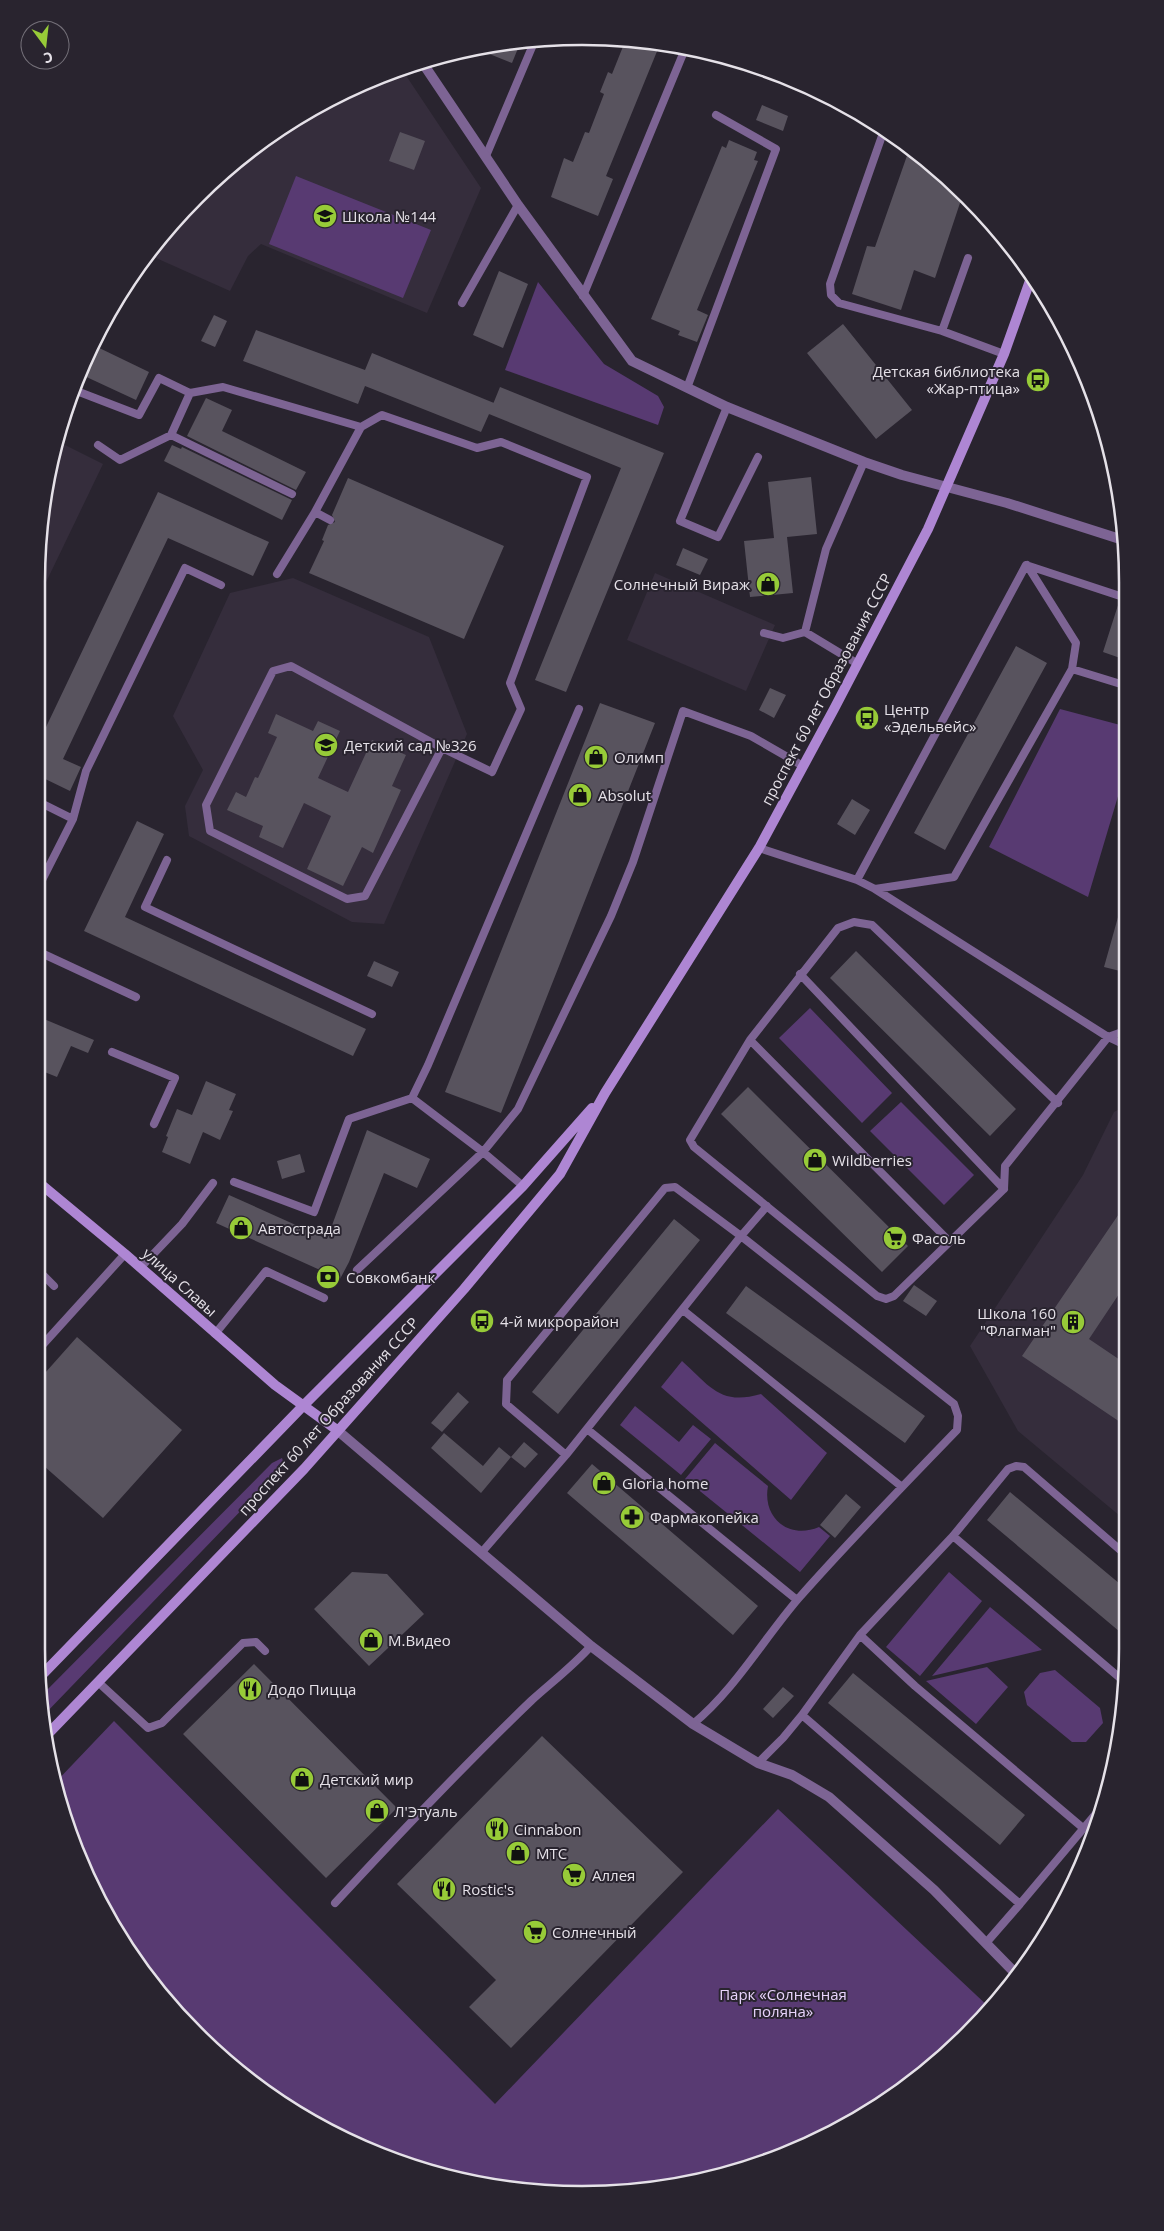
<svg xmlns="http://www.w3.org/2000/svg" width="1164" height="2231" font-family="'Open Sans',sans-serif">
<style>
.built{fill:#352d3c}
.green{fill:#583a72}
.building{fill:#58535e}
.lines{fill:none;stroke-linecap:round;stroke-linejoin:round}
.service{stroke:#7d6494;stroke-width:8}
.minor{stroke:#7d6494;stroke-width:10}
.secondary{stroke:#ae86d3;stroke-width:10}
.labels{text-anchor:middle;dominant-baseline:central;stroke-width:4;stroke-linejoin:round;paint-order:stroke}
.poi-label{font-size:15px;fill:#e5e1e8;stroke:#29242f;text-anchor:start}
.street-label{font-size:15px;fill:#e5e1e8;stroke:#29242f}
.park-label{font-size:15px;fill:#e8d4fc;stroke:#29242f}
.rim{fill:none;stroke:#e5e1e8;stroke-width:2.5}
</style>
<rect width="100%" height="100%" fill="#29242f"/>
<path class="built" d="M401 68 481 188 427 313 261 244 248 256 230 291 147 254 222 171 309 109Z
M55 440 103 464 37 601V547Z
M655 573 775 625 746 691 627 640Z
M293 578 429 637 467 734 384 924 352 922 189 836 185 806 203 770 173 716 230 593Z
M1125 1106 1126 1521 1018 1431 970 1346 1083 1175 1114 1112Z"/>
<path class="green" d="M296 176 431 230 403 298 269 244Z
M538 282 604 364 658 396 664 407 658 425 505 370Z
M1060 709 1124 726V776L1088 897 989 847Z
M810 1008 892 1093 862 1123 779 1038Z
M901 1102 974 1175 944 1205 870 1131Z
M682 1361C710 1386 720 1406 761 1394L827 1453 791 1500 661 1387Z
M635 1406 679 1442 693 1425 711 1439 681 1475 620 1425Z
M715 1443 768 1486C762 1518 789 1540 819 1527L830 1536 800 1572 685 1479Z
M282 1458 284 1464 281 1469 43 1716 41 1696 272 1463Z
M949 1572 982 1601 920 1676 886 1647Z
M990 1607 1042 1650 932 1676Z
M987 1667 1008 1687 976 1724 926 1681Z
M1055 1670 1100 1708 1103 1723 1086 1742H1072L1027 1705 1024 1692 1040 1673Z
M114 1721 495 2104 778 1809 991 2009 968 2035 885 2103 823 2139 724 2176 653 2190 546 2194 441 2176 373 2153 279 2103 222 2059 149 1981 109 1922 65 1825 54 1784Z"/>
<path class="building" d="M626 39 660 44 606 176 613 179 598 216 551 197 564 158 573 162 585 132 589 133 604 94 600 92 608 72 612 74Z
M511 41H521L512 63 477 49Z
M762 105 788 116 783 131 756 120Z
M400 132 425 141 414 170 389 161Z
M729 140 757 152 754 160 758 161 697 310 708 315 697 342 678 335 680 331 651 319 722 146 726 148Z
M909 150 942 172 963 194 935 278 914 270 901 310 852 294 867 246 875 247Z
M499 271 528 284 503 348 473 335Z
M214 315 227 321 215 347 201 341Z
M843 324 912 410 876 439 807 353Z
M256 330 365 370 372 353 494 403 481 432 365 386 358 404 243 361Z
M91 344 149 372 136 400 80 374Z
M500 387 664 453 566 692 535 680 621 468 489 414Z
M206 398 232 410 222 431 306 472 296 490 187 436Z
M172 445 181 449 182 447 292 500 282 520 164 461Z
M811 477 817 534 787 537 793 593 750 597 744 541 774 538 768 482Z
M348 478 504 546 464 639 309 573 324 541 322 540 328 525 335 522 332 515Z
M158 492 269 542 253 576 168 538 63 759 81 767 70 791 37 775V746Z
M683 548 708 559 700 575 676 565Z
M1119 602 1123 603V659L1103 652Z
M1016 646 1047 663 945 850 914 833Z
M770 688 786 695 774 718 759 710Z
M600 703 655 723 501 1113 445 1092Z
M276 714 313 731 318 721 340 731 318 778 348 792 372 740 406 755 392 786 401 790 373 853 362 847 343 886 307 869 331 816 304 803 283 848 259 837 263 826 227 810 236 792 246 797 255 777 258 778 277 737 268 733Z
M852 799 870 810 855 835 837 824Z
M137 821 164 834 125 917 366 1029 353 1056 84 931Z
M1120 910 1124 911V972L1104 967Z
M856 951 1016 1109 990 1136 830 978Z
M374 961 399 972 392 987 367 976Z
M44 1019 94 1040 88 1053 71 1046 57 1077 37 1069V1035Z
M206 1081 236 1094 229 1110 233 1111 220 1140 203 1132 190 1164 162 1152 168 1137 166 1136 177 1109 192 1115Z
M748 1087 908 1246 882 1272 721 1114Z
M367 1130 430 1159 417 1188 384 1173 349 1262 340 1279 216 1223 229 1195 327 1239Z
M300 1154 305 1172 282 1179 277 1161Z
M1125 1205V1285L1089 1339 1126 1364V1426L1022 1356Z
M674 1219 700 1240 558 1414 532 1392Z
M914 1285 937 1301 926 1316 903 1301Z
M746 1286 925 1416 905 1443 726 1313Z
M77 1337 182 1430 103 1518 36 1459 37 1382Z
M458 1392 469 1402 442 1432 431 1423Z
M444 1433 483 1466 499 1447 511 1457 481 1493 431 1448Z
M524 1442 538 1454 525 1468 511 1457Z
M592 1464 758 1606 733 1635 567 1493Z
M1010 1492 1126 1589V1637L987 1520Z
M846 1494 861 1507 835 1538 820 1525Z
M352 1572 387 1574 424 1614 369 1666 314 1609Z
M254 1664 397 1808 326 1878 183 1734Z
M853 1673 1025 1815 1000 1845 828 1703Z
M783 1687 794 1696 773 1718 763 1709Z
M542 1736 683 1872 511 2048 469 2007 496 1980 397 1884Z"/>
<g class="lines">
<path class="service" d="M883 133 830 284 831 295 839 303 942 331 1004 354
M486 156 535 40
M583 296 685 49
M462 303 518 205
M942 331 968 258
M687 388 776 149 716 115
M74 390 139 415 159 378 190 393 223 387 361 427 382 415 477 448 501 442 587 477 510 683 521 709 492 772 442 748 291 666 273 671 206 805 210 831 347 899 365 896 442 748
M727 407 680 521 718 537 758 457
M171 435 292 494
M98 445 120 460 171 435 190 393
M315 512 330 520
M1027 565 1076 643 1072 669
M277 574 315 512 361 427
M764 633 783 638 805 632
M858 664 805 632 826 549 864 462
M37 801 73 819
M759 848 857 880 875 889 1108 1037 1125 1045
M167 860 145 907 372 1014
M857 880 1026 565 1123 597
M875 889 954 877 1072 669 1124 685
M37 890 73 819 86 771 185 568 221 585
M37 951 136 997
M800 974 1004 1189
M750 1040 949 1241
M112 1052 175 1078 154 1124
M1058 1103 872 925 854 922 838 928 750 1040 690 1140 694 1147 877 1296 886 1299 894 1296 1004 1189 1005 1166 1108 1037 1125 1031
M234 1182 314 1212 349 1119 412 1098
M523 1186 483 1152 412 1098 428 1065 579 709
M141 1267 182 1224 213 1183
M37 1269 54 1286
M357 1270 483 1152 518 1109 611 916 633 862 683 711 751 736 803 766
M683 1310 902 1487
M215 1334 266 1271 324 1298
M37 1351 125 1254
M587 1429 797 1600
M953 1536 1127 1684
M482 1552 566 1455 741 1236 675 1187 665 1188 507 1380 506 1404 566 1455
M860 1635 915 1686 1083 1828
M98 1682 148 1728 162 1723 243 1643 256 1642 265 1651
M693 1724C735 1689 763 1640 798 1599 849 1541 904 1485 957 1430L958 1416 954 1404 741 1236 767 1206
M758 1763 783 1738 802 1715
M1104 1804 1020 1904 802 1715 860 1635 953 1536 1008 1469 1016 1466 1024 1467 1126 1555
M335 1903C399 1834 464 1765 532 1700 552 1682 573 1666 591 1646
M986 1943 1020 1904"/>
<path class="minor" d="M422 62 518 205 632 361 727 407 864 462 902 475 1007 503 1123 540
M337 1430 591 1646 693 1724 758 1763 792 1775 829 1797 934 1890 1018 1976"/>
<path class="secondary" d="M37 1181 125 1254 275 1385 337 1430
M39 1678 302 1407 523 1186 592 1108
M45 1737 304 1469 464 1289 560 1174 605 1093 759 848 834 709 928 529 1004 354 1031 278"/>
</g>
<defs>
<g id="school-disc" transform="scale(1.25)"><circle r="9.5" fill="#97cb38" stroke="#29242f"/><path d="M0-5L7-2L0 1L-7-2ZM-4 1L0 2.5L4 1V4Q0 6-4 4Z" fill="#111"/></g>
<g id="bus-disc" transform="scale(1.25)"><circle r="9.5" fill="#97cb38" stroke="#29242f"/><path d="M-5-6H5V4H4V6H2V4H-2V6H-4V4H-5ZM-3.5-4V0h7V-4ZM-3.5 1.2v1.5H-2V1.2ZM2 1.2v1.5H3.5V1.2Z" fill="#111"/></g>
<g id="shop-disc" transform="scale(1.25)"><circle r="9.5" fill="#97cb38" stroke="#29242f"/><path d="M-5-2.5h2.3a2.7 3.5 0 0 1 5.4 0H5L5.5 6h-11ZM-1.5-2.5h3a1.5 2.3 0 0 0-3 0Z" fill="#111"/></g>
<g id="supermarket-disc" transform="scale(1.25)"><circle r="9.5" fill="#97cb38" stroke="#29242f"/><path d="M-6-5.5h2.5l.6 2H6L4.5 2H-2.5L-4.4-4H-6ZM-1.5 3.2a1.3 1.3 0 1 0 .1 0ZM3 3.2a1.3 1.3 0 1 0 .1 0Z" fill="#111"/></g>
<g id="bank-disc" transform="scale(1.25)"><circle r="9.5" fill="#97cb38" stroke="#29242f"/><path d="M-6-4H6V4H-6ZM0-2.3a2.3 2.3 0 1 0 0 4.6a2.3 2.3 0 1 0 0-4.6Z" fill="#111"/></g>
<g id="building-disc" transform="scale(1.25)"><circle r="9.5" fill="#97cb38" stroke="#29242f"/><path d="M-4-6H4V6H1V3H-1V6H-4ZM-2.5-4.3h1.7v1.8h-1.7ZM.8-4.3h1.7v1.8H.8ZM-2.5-1h1.7V.8h-1.7ZM.8-1h1.7V.8H.8Z" fill="#111"/></g>
<g id="pharmacy-disc" transform="scale(1.25)"><circle r="9.5" fill="#97cb38" stroke="#29242f"/><path d="M-2-6h4v4h4v4h-4v4h-4v-4h-4v-4h4Z" fill="#111"/></g>
<g id="restaurant-disc" transform="scale(1.25)"><circle r="9.5" fill="#97cb38" stroke="#29242f"/><path d="M-5-6h1v4h1v-4h1v4h1v-4h1v5L-1.5 .5V6h-2V.5L-5-1ZM5-6V6H3V1.5H1.5Q1.5-4 5-6Z" fill="#111"/></g>
</defs>
<g fill-rule="evenodd">
<use href="#school-disc" x="325" y="216"/>
<use href="#bus-disc" x="1038" y="380"/>
<use href="#shop-disc" x="768" y="584"/>
<use href="#bus-disc" x="867" y="718"/>
<use href="#school-disc" x="326" y="745"/>
<use href="#shop-disc" x="596" y="757"/>
<use href="#shop-disc" x="580" y="795"/>
<use href="#shop-disc" x="815" y="1160"/>
<use href="#shop-disc" x="241" y="1228"/>
<use href="#supermarket-disc" x="895" y="1238"/>
<use href="#bank-disc" x="328" y="1277"/>
<use href="#bus-disc" x="482" y="1321"/>
<use href="#building-disc" x="1073" y="1322"/>
<use href="#shop-disc" x="604" y="1483"/>
<use href="#pharmacy-disc" x="632" y="1517"/>
<use href="#shop-disc" x="371" y="1640"/>
<use href="#restaurant-disc" x="250" y="1689"/>
<use href="#shop-disc" x="302" y="1779"/>
<use href="#shop-disc" x="377" y="1811"/>
<use href="#restaurant-disc" x="497" y="1829"/>
<use href="#shop-disc" x="518" y="1853"/>
<use href="#supermarket-disc" x="574" y="1875"/>
<use href="#restaurant-disc" x="444" y="1889"/>
<use href="#supermarket-disc" x="535" y="1932"/>
</g>
<g class="labels">
<g class="poi-label">
<text x="342" y="216">Школа №144</text>
<text x="1020" y="371" text-anchor="end">Детская библиотека<tspan x="1020" dy="17">«Жар-птица»</tspan></text>
<text x="750" y="584" text-anchor="end">Солнечный Вираж</text>
<text x="884" y="709">Центр<tspan x="884" dy="17">«Эдельвейс»</tspan></text>
<text x="344" y="745">Детский сад №326</text>
<text x="614" y="757">Олимп</text>
<text x="598" y="795">Absolut</text>
<text x="832" y="1160">Wildberries</text>
<text x="258" y="1228">Автострада</text>
<text x="912" y="1238">Фасоль</text>
<text x="346" y="1277">Совкомбанк</text>
<text x="1056" y="1313" text-anchor="end">Школа 160<tspan x="1056" dy="17">"Флагман"</tspan></text>
<text x="500" y="1321">4-й микрорайон</text>
<text x="622" y="1483">Gloria home</text>
<text x="650" y="1517">Фармакопейка</text>
<text x="388" y="1640">М.Видео</text>
<text x="268" y="1689">Додо Пицца</text>
<text x="320" y="1779">Детский мир</text>
<text x="394" y="1811">Л'Этуаль</text>
<text x="514" y="1829">Cinnabon</text>
<text x="536" y="1853">МТС</text>
<text x="592" y="1875">Аллея</text>
<text x="462" y="1889">Rostic's</text>
<text x="552" y="1932">Солнечный</text>
</g>
<g class="street-label">
<text transform="translate(826 689) rotate(-62)">проспект 60 лет Образования СССР</text>
<text transform="translate(180 1282) rotate(42)">улица Славы</text>
<text transform="translate(328 1416) rotate(-48)">проспект 60 лет Образования СССР</text>
</g>
<g class="park-label">
<text x="783" y="1994">Парк «Солнечная<tspan x="783" dy="17">поляна»</tspan></text>
</g>
</g>
<path d="M0 0H1164V2231H0ZM582 45H582A537 537 0 0 1 1119 582V1649A537 537 0 0 1 582 2186H582A537 537 0 0 1 45 1649V582A537 537 0 0 1 582 45Z" fill="#29242f" fill-rule="evenodd"/>
<path class="rim" d="M582 45H582A537 537 0 0 1 1119 582V1649A537 537 0 0 1 582 2186H582A537 537 0 0 1 45 1649V582A537 537 0 0 1 582 45Z"/>
<g transform="translate(45 45) rotate(165)"><circle r="24" fill="#29242f" stroke="#747079"/>
<path d="M0-4L9 19L0 12L-9 19Z" fill="#97cb38"/>
<text y="-8" font-size="14" font-weight="bold" text-anchor="middle" fill="#e5e1e8">С</text>
</g>
</svg>
